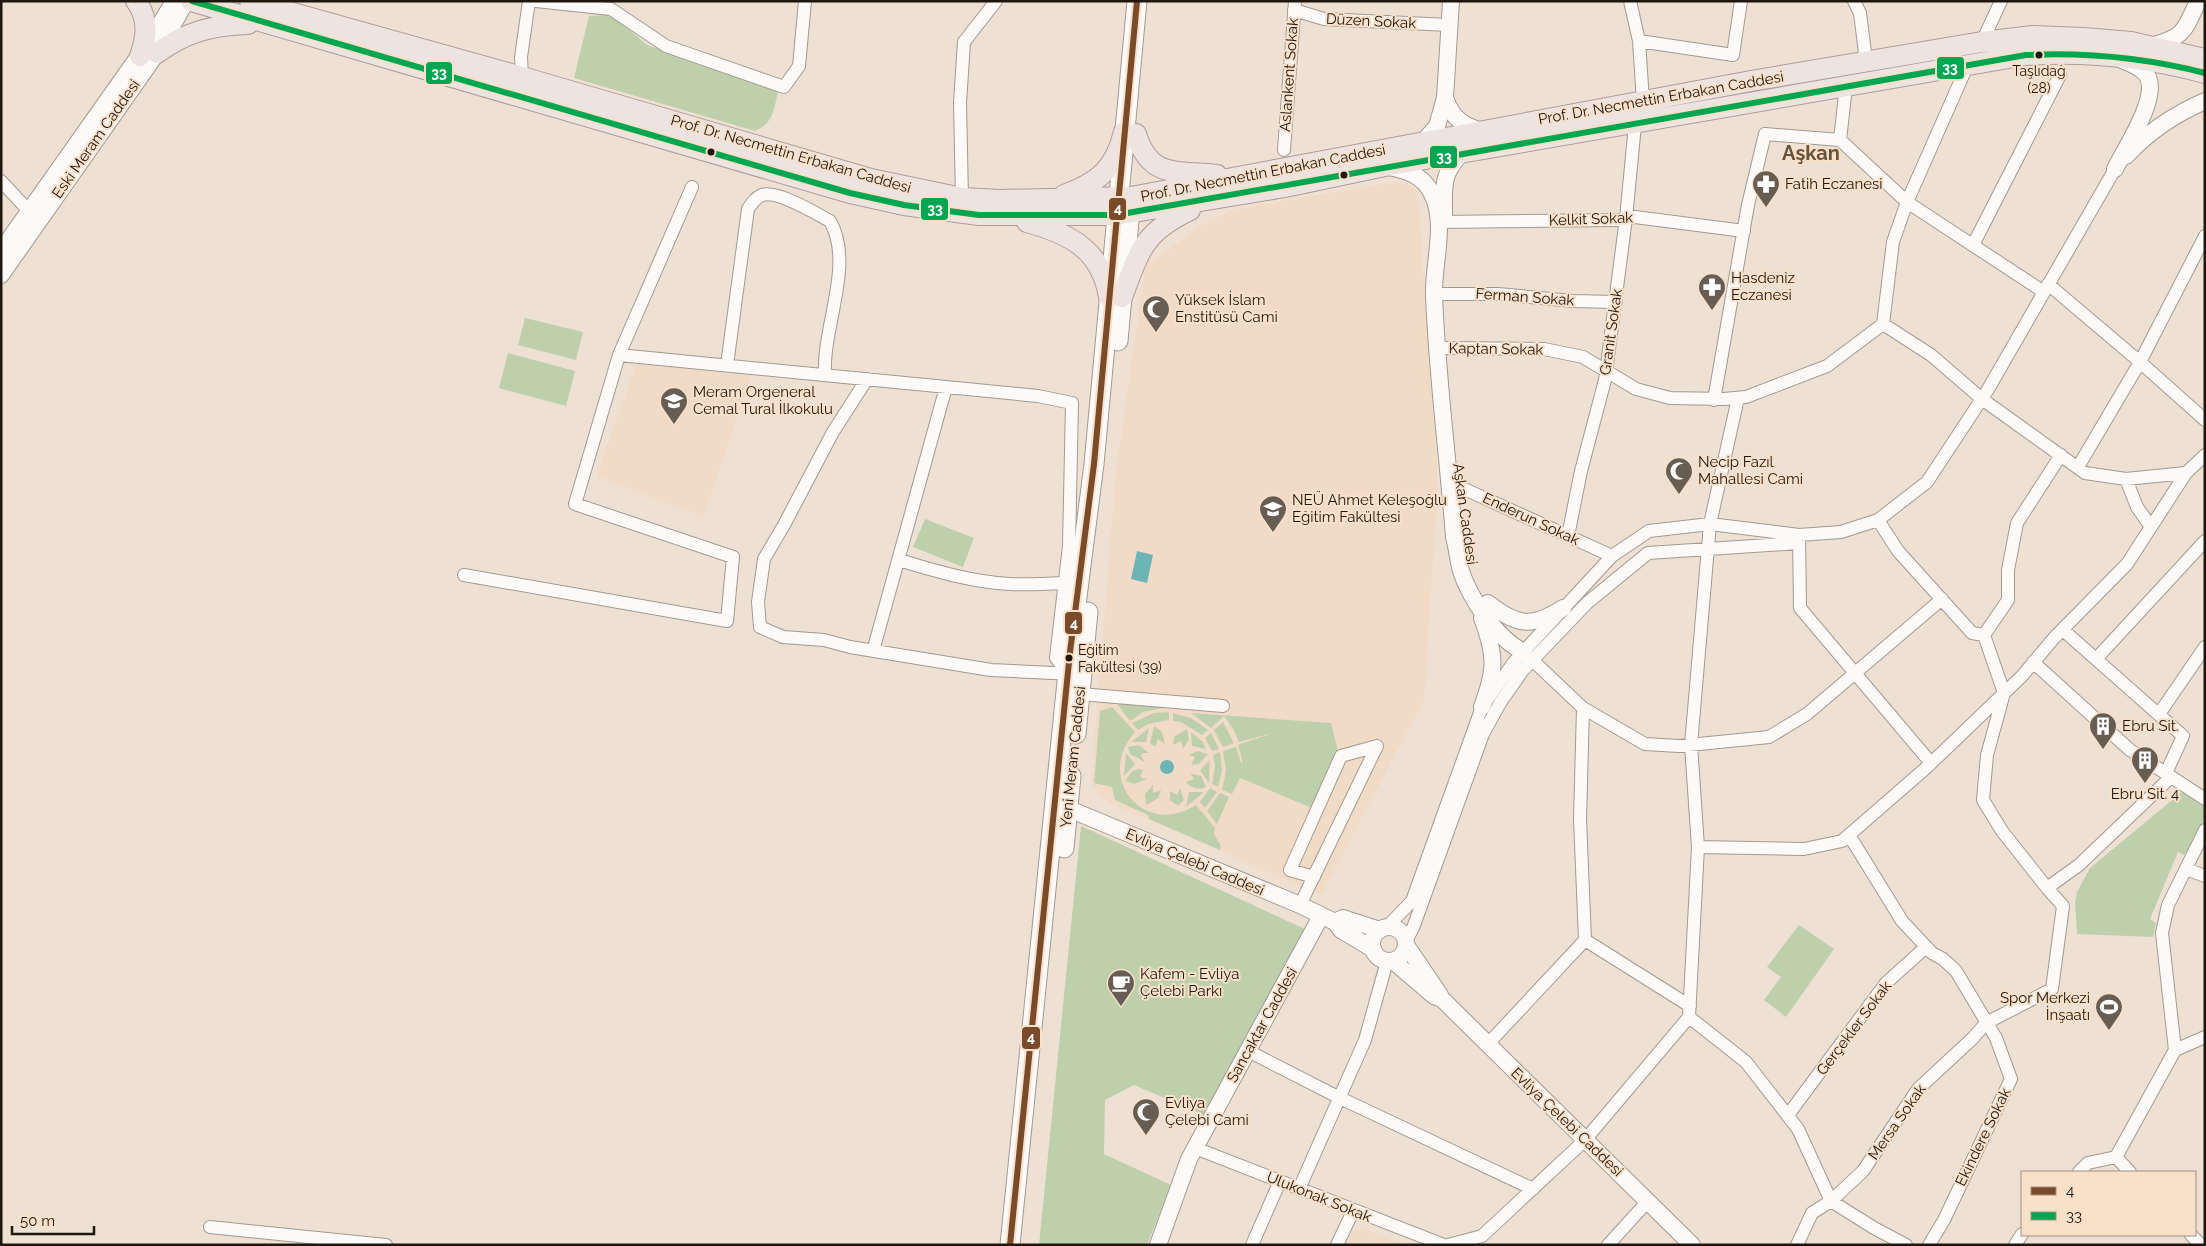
<svg xmlns="http://www.w3.org/2000/svg" width="2206" height="1246" font-family="Raleway,sans-serif">
<style>
.built{fill:#f2dbc6}
.green{fill:#bdd0ab}
.water{fill:#6db4b7}
.lines{fill:none;stroke-linecap:round;stroke-linejoin:round}
.minor-casing{stroke:#a3998f;stroke-width:14}
.tertiary-casing{stroke:#a3998f;stroke-width:18}
.secondary-casing{stroke:#a3998f;stroke-width:21}
.primary-casing{stroke:#b29b96;stroke-width:22}
.minor{stroke:#fcfaf9;stroke-width:12}
.tertiary{stroke:#fcfaf9;stroke-width:16}
.secondary{stroke:#fcfaf9;stroke-width:19}
.primary{stroke:#ede3e1;stroke-width:20}
.bus-1-casing{stroke:#f9e0c9;stroke-width:10}
.bus-2-casing{stroke:#f9e0c9;stroke-width:10}
.bus-1{stroke:#7a4b2a;stroke-width:6}
.bus-2{stroke:#00a651;stroke-width:6}
.bus-dot{fill:#1f160e;stroke:#f9e0c9;stroke-width:2}
.labels{text-anchor:middle;dominant-baseline:central;stroke-width:4;stroke-linejoin:round;paint-order:stroke}
.bus-label{font-size:14px;fill:#1f160e;stroke:#f9e0c9}
.street-label{font-size:15px;fill:#1f160e;stroke:#f9e0c9}
.poi-label{font-size:15px;fill:#1f160e;stroke:#f9e0c9;text-anchor:start}
.district-label{font-size:20px;font-weight:bold;fill:#67523e;stroke:#f9e0c9}
.line-badge{stroke:#f9e0c9;stroke-width:2}
.badge-label{font-size:14px;text-anchor:middle;font-weight:bold;fill:#fff}
</style>
<rect width="100%" height="100%" fill="#eee1d4"/>
<path class="built" d="M1395 182 1410 185 1418 191 1438 485 1424 700 1321 895 1116 806 1101 797 1091 783 1116 471 1146 259 1154 260 1201 225 1236 209Z
M637 361 752 375 703 517 597 476Z
M1363 1228 1404 1245H1346L1353 1230Z"/>
<path class="green" d="M606 15 618 20 647 45 774 88 778 92C774 109 773 124 755 131L574 78 589 16Z
M525 318 583 332 576 360 518 345Z
M508 353 575 371 566 406 499 388Z
M925 519 974 538 963 567 913 547Z
M1126 702 1152 704 1163 708 1143 712 1130 721 1117 704Z
M1112 707 1135 732C1094 779 1145 838 1196 805L1215 828 1214 834 1221 846 1220 850 1149 819 1148 815 1115 800 1112 787 1094 783 1100 711Z
M1169 712V720L1148 724 1138 730 1132 723 1154 713Z
M1173 713 1191 718 1208 730 1202 735 1181 722 1173 721Z
M1191 713 1331 723 1338 751 1312 808 1240 778 1232 794 1222 790 1226 771 1223 751 1236 747 1241 763H1243L1238 745 1273 733 1239 742 1233 729 1224 716 1211 728Z
M1223 722 1234 743 1223 747 1214 730Z
M1154 726 1162 732 1165 744 1158 739 1155 747 1150 743Z
M1149 728 1146 742H1131Z
M1187 729 1189 739 1183 749 1181 741 1173 745 1174 737Z
M1191 732 1203 742 1206 749 1192 746Z
M1211 733 1219 749 1212 751 1205 738Z
M1139 745 1149 753H1142L1141 756 1145 762 1130 754 1128 747Z
M1197 751 1208 754 1199 764 1191 765 1195 757 1189 755Z
M1220 752 1222 771 1218 787 1212 784 1215 766 1213 755Z
M1126 753 1135 764 1124 776Z
M1210 760 1209 783 1200 770Z
M1139 769 1143 770 1140 777 1147 779 1134 784 1125 781 1132 771Z
M1190 773 1201 776 1206 787C1198 790 1192 789 1186 782L1194 779Z
M1153 785V793L1161 790 1158 798 1146 805 1145 794Z
M1180 788 1184 800 1178 806 1170 800V791L1177 795Z
M1210 788 1217 792 1205 808 1200 802Z
M1189 792H1204L1186 807Z
M2182 792 2205 806C2205 824 2197 842 2184 855L2178 852 2150 919 2156 923 2153 937 2077 934 2075 903 2077 892 2090 868Z
M1220 793 1229 797 1217 824 1207 811Z
M1081 826 1305 929 1204 1115 1134 1085 1105 1100 1104 1154 1171 1185 1147 1245H1039Z
M1799 925 1834 949 1786 1017 1764 1000 1781 977 1767 967Z"/>
<path class="water" d="M1137 551 1153 555 1147 583 1131 579Z
M1160 767a7 7 0 1 1 14 0a7 7 0 1 1-14 0Z"/>
<g class="lines">
<g class="minor-casing">
<path id="minor" d="M536 1 611 9 666 46 784 87 799 66 805 1
M1630 1 1639 41 1643 101
M1854 1 1860 13 1866 61
M1294 10 1324 19 1449 25
M1639 41 1733 55 1741 1
M1982 42 2001 1
M1968 64 1907 202 1893 242 1883 324 1931 355 1982 399 2085 473 2126 479 2186 473 2205 455
M522 77 521 57 529 1
M1846 86 1840 140 1907 202 2044 292
M1284 150 1295 1
M1 181 29 211
M962 198 960 103 964 42 996 1
M1438 222 1617 220 1635 217 1744 231
M1973 245 2060 75
M2048 284 2140 362 2205 236
M1434 294H1498L1573 301 1616 302
M1438 348 1544 349 1583 357 1636 389 1670 398 1724 399 1746 397 1827 366 1883 324
M619 355 1038 396 1072 403 1069 546 1056 658 1068 674
M727 365 748 209C752 203 755 198 762 195 778 190 815 213 830 221 855 264 822 327 825 375
M867 379 833 432 784 525 764 559 758 602 760 627 783 637 824 640 850 647 991 670 1074 674
M1714 400 1748 205 1765 134 1840 140
M2061 455 2017 523 2008 570V600L1984 635 2004 693 1987 755 1983 800 2002 831 2047 888 2079 865 2171 777
M2078 467 2140 362 2205 420
M2126 479 2137 507 2151 527
M1450 485 1460 487 1612 556
M1878 520 1898 551 1972 633 1984 635
M1799 535 1800 608 1931 763
M1568 536 1581 471 1605 380 1626 218 1635 125
M899 560C935 571 972 582 1010 584 1028 585 1046 584 1064 583
M464 575 727 621 733 557 575 504 619 355 692 187
M2063 630 2183 736 2166 773
M873 651 946 387
M1527 655 1583 708 1645 744 1679 746 1769 737 1807 714 1942 599
M2096 659 2205 541
M2033 662 2130 750 2205 799
M1080 694 1223 706
M1583 708 1580 819 1585 940 1690 1006
M2159 714 2205 647
M2205 830 2168 905 2162 933 2175 1050 2205 1037
M1849 835 1902 921 1932 953 1943 959 1956 971 1996 1038 2011 1079 1944 1220 1929 1245
M1698 847 1691 745 1710 524 1738 398
M2186 869 2205 876
M1300 905 1377 746 1341 756 1290 870 1314 877
M1386 928 1412 901 1482 707 1514 662 1612 556 1649 531 1710 524 1799 535 1841 532 1878 520 1927 482 1987 391 2115 169
M1406 941 1413 928 1483 734 1500 703 1523 670 1587 603 1648 553 1799 543
M1487 1045 1585 940
M1248 1051 1340 1098 1533 1189
M1788 1115 1886 983 1926 947
M1195 1148 1444 1245
M2079 1172 2088 1163 2116 1157
M2130 1172 2116 1157 2175 1050
M1299 1189 1365 1040 1387 961
M210 1227 386 1245
M2191 1235 2201 1245
M1252 1245 1280 1181
M1337 1245 1353 1211
M1448 1245 1482 1236 1585 1140 1689 1017
M1608 1245 1648 1201
M1797 1245 1812 1213 1831 1201 1863 1171 1918 1089 1973 1038 1986 1023 2052 989 2063 906 2047 888
M1906 1245 1874 1228 1831 1201 1798 1129 1746 1062 1689 1017 1698 847 1804 849 1842 841 1926 768 2022 676 2054 638 2127 564 2186 473
M2015 1245 2022 1234"/>
</g>
<g class="tertiary-casing">
<path id="tertiary" d="M2151 46C2184 37 2184 32 2198 1
M1445 98C1452 118 1463 126 1482 131
M1422 143 1437 126 1445 98 1451 1
M2126 156C2148 132 2175 114 2205 101
M1389 167C1407 170 1424 176 1432 194 1447 224 1433 263 1434 295 1437 376 1448 457 1454 537 1457 548 1458 560 1461 571 1470 599 1498 640 1524 652
M2115 169C2125 148 2162 94 2146 74 2140 67 2130 63 2122 60
M1444 215C1444 187 1441 174 1462 153
M1 251 153 36 174 1
M1 275 157 53 186 1
M1488 603C1517 626 1532 628 1563 608
M1482 707C1496 669 1496 656 1482 618
M1057 804 1300 905 1335 922 1341 930 1373 949
M1335 922 1343 918 1380 930
M1372 944a17 17 0 1 1 34 0a17 17 0 1 1-34 0Z
M1406 945 1440 995
M1393 961 1434 996 1442 999 1692 1245
M1158 1245 1189 1159 1321 916"/>
</g>
<g class="secondary-casing">
<path id="secondary" d="M1118 341 1131 199
M1076 734 1088 612
M1064 848 1071 776
M1010 1245 1070 652 1094 464 1137 1"/>
</g>
<g class="primary-casing">
<path id="primary" d="M136 1C149 19 147 36 140 56
M191 1 850 193 904 205 979 215H1116L1285 187 1385 166 2026 55C2086 51 2146 57 2205 73
M250 1 522 77 871 179 962 198 1000 200 1131 197 1751 81 1982 42 2033 36 2084 38 2131 42 2205 59
M157 53C186 32 212 25 248 24
M1136 134C1150 180 1178 170 1217 175
M1064 195C1098 183 1115 169 1124 132
M1027 222C1070 234 1101 249 1109 297
M1122 297C1140 251 1142 233 1190 210"/>
</g>
<use href="#minor" class="minor"/>
<use href="#tertiary" class="tertiary"/>
<use href="#secondary" class="secondary"/>
<use href="#primary" class="primary"/>
<g class="bus-1-casing">
<path id="bus-1" d="M1010 1245 1070 652 1094 464 1137 1"/>
</g>
<g class="bus-2-casing">
<path id="bus-2" d="M192 1 850 193 904 205 979 215H1116L2026 55C2087 52 2146 58 2205 73"/>
</g>
<use href="#bus-1" class="bus-1"/>
<use href="#bus-2" class="bus-2"/>
</g>
<defs>
<g id="pharmacy-pin" transform="scale(1.4375)"><path d="M0 17L-7.5 6A9.5 9.5 0 1 1 7.5 6Z" fill="#675d53" stroke="#f9e0c9"/><path d="M-2-6h4v4h4v4h-4v4h-4v-4h-4v-4h4Z" fill="#fff"/></g>
<g id="mosque-pin" transform="scale(1.4375)"><path d="M0 17L-7.5 6A9.5 9.5 0 1 1 7.5 6Z" fill="#675d53" stroke="#f9e0c9"/><path d="M3.5-4.9A6 6 0 1 0 3.5 4.9A5 5 0 1 1 3.5-4.9Z" fill="#fff"/></g>
<g id="school-pin" transform="scale(1.4375)"><path d="M0 17L-7.5 6A9.5 9.5 0 1 1 7.5 6Z" fill="#675d53" stroke="#f9e0c9"/><path d="M0-5L7-2L0 1L-7-2ZM-4 1L0 2.5L4 1V4Q0 6-4 4Z" fill="#fff"/></g>
<g id="university-pin" transform="scale(1.4375)"><path d="M0 17L-7.5 6A9.5 9.5 0 1 1 7.5 6Z" fill="#675d53" stroke="#f9e0c9"/><path d="M0-5L7-2L0 1L-7-2ZM-4 1L0 2.5L4 1V4Q0 6-4 4Z" fill="#fff"/></g>
<g id="building-pin" transform="scale(1.4375)"><path d="M0 17L-7.5 6A9.5 9.5 0 1 1 7.5 6Z" fill="#675d53" stroke="#f9e0c9"/><path d="M-4-6H4V6H1V3H-1V6H-4ZM-2.5-4.3h1.7v1.8h-1.7ZM.8-4.3h1.7v1.8H.8ZM-2.5-1h1.7V.8h-1.7ZM.8-1h1.7V.8H.8Z" fill="#fff"/></g>
<g id="cafe-pin" transform="scale(1.4375)"><path d="M0 17L-7.5 6A9.5 9.5 0 1 1 7.5 6Z" fill="#675d53" stroke="#f9e0c9"/><path d="M-5.5-4.5H6V0H3Q3 3.5 0 3.5H-2.5Q-5.5 3.5-5.5 0ZM3-3.2v2h1.7v-2ZM-6 4.5H4V6H-6Z" fill="#fff"/></g>
<g id="stadium-pin" transform="scale(1.4375)"><path d="M0 17L-7.5 6A9.5 9.5 0 1 1 7.5 6Z" fill="#675d53" stroke="#f9e0c9"/><path d="M0-5a6.5 5 0 1 0 0 10a6.5 5 0 1 0 0-10ZM-3.5-1.8h7v3.6h-7Z" fill="#fff"/></g>
</defs>
<g fill-rule="evenodd">
<use href="#pharmacy-pin" x="1766" y="184"/>
<use href="#pharmacy-pin" x="1712" y="287"/>
<use href="#mosque-pin" x="1156" y="309"/>
<use href="#school-pin" x="674" y="401"/>
<use href="#mosque-pin" x="1679" y="471"/>
<use href="#university-pin" x="1273" y="509"/>
<use href="#building-pin" x="2103" y="726"/>
<use href="#building-pin" x="2145" y="760"/>
<use href="#cafe-pin" x="1121" y="983"/>
<use href="#stadium-pin" x="2109" y="1007"/>
<use href="#mosque-pin" x="1146" y="1112"/>
</g>
<g class="bus-dot">
<circle cx="2039" cy="55" r="4.5"/>
<circle cx="711" cy="152" r="4.5"/>
<circle cx="1344" cy="175" r="4.5"/>
<circle cx="1069" cy="658" r="4.5"/>
</g>
<g class="labels">
<g class="bus-label">
<text x="2039" y="71">Taşlıdağ<tspan x="2039" dy="17">(28)</tspan></text>
<text x="1078" y="650" text-anchor="start">Eğitim<tspan x="1078" dy="17">Fakültesi (39)</tspan></text>
</g>
<g class="street-label">
<text transform="translate(1371 21) rotate(3)">Düzen Sokak</text>
<text transform="translate(1289 75) rotate(-86)">Aslankent Sokak</text>
<text transform="translate(1661 98) rotate(-10)">Prof. Dr. Necmettin Erbakan Caddesi</text>
<text transform="translate(96 139) rotate(-55)">Eski Meram Caddesi</text>
<text transform="translate(791 154) rotate(16)">Prof. Dr. Necmettin Erbakan Caddesi</text>
<text transform="translate(1263 173) rotate(-11)">Prof. Dr. Necmettin Erbakan Caddesi</text>
<text transform="translate(1591 219) rotate(-2)">Kelkit Sokak</text>
<text transform="translate(1525 297) rotate(4)">Ferman Sokak</text>
<text transform="translate(1611 332) rotate(-82)">Granit Sokak</text>
<text transform="translate(1496 349) rotate(1)">Kaptan Sokak</text>
<text transform="translate(1465 514) rotate(82)">Aşkan Caddesi</text>
<text transform="translate(1531 519) rotate(25)">Enderun Sokak</text>
<text transform="translate(1073 757) rotate(-84)">Yeni Meram Caddesi</text>
<text transform="translate(1195 862) rotate(23)">Evliya Çelebi Caddesi</text>
<text transform="translate(1262 1025) rotate(-61)">Sancaktar Caddesi</text>
<text transform="translate(1854 1028) rotate(-53)">Gerçekler Sokak</text>
<text transform="translate(1567 1122) rotate(44)">Evliya Çelebi Caddesi</text>
<text transform="translate(1897 1122) rotate(-55)">Mersa Sokak</text>
<text transform="translate(1983 1137) rotate(-64)">Ekindere Sokak</text>
<text transform="translate(1319 1197) rotate(22)">Ulukonak Sokak</text>
</g>
<g class="poi-label">
<text x="1785" y="184">Fatih Eczanesi</text>
<text x="1731" y="278">Hasdeniz<tspan x="1731" dy="17">Eczanesi</tspan></text>
<text x="1175" y="300">Yüksek İslam<tspan x="1175" dy="17">Enstitüsü Cami</tspan></text>
<text x="693" y="392">Meram Orgeneral<tspan x="693" dy="17">Cemal Tural İlkokulu</tspan></text>
<text x="1698" y="462">Necip Fazıl<tspan x="1698" dy="17">Mahallesi Cami</tspan></text>
<text x="1292" y="500">NEÜ Ahmet Keleşoğlu<tspan x="1292" dy="17">Eğitim Fakültesi</tspan></text>
<text x="2122" y="726">Ebru Sit.</text>
<text x="2145" y="794" text-anchor="middle">Ebru Sit. 4</text>
<text x="1140" y="974">Kafem - Evliya<tspan x="1140" dy="17">Çelebi Parkı</tspan></text>
<text x="2090" y="998" text-anchor="end">Spor Merkezi<tspan x="2090" dy="17">İnşaatı</tspan></text>
<text x="1165" y="1103">Evliya<tspan x="1165" dy="17">Çelebi Cami</tspan></text>
</g>
<g class="district-label">
<text x="1811" y="153">Aşkan</text>
</g>
</g>
<g class="line-badge">
<rect x="1936" y="56" width="29" height="24" rx="5" fill="#00a651"/>
<rect x="425" y="61" width="28" height="24" rx="5" fill="#00a651"/>
<rect x="1429" y="145" width="29" height="24" rx="5" fill="#00a651"/>
<rect x="1108" y="197" width="19" height="24" rx="5" fill="#7a4b2a"/>
<rect x="920" y="197" width="29" height="24" rx="5" fill="#00a651"/>
<rect x="1064" y="611" width="19" height="24" rx="5" fill="#7a4b2a"/>
<rect x="1021" y="1026" width="20" height="24" rx="5" fill="#7a4b2a"/>
</g>
<g class="badge-label">
<text x="1950" y="73">33</text>
<text x="439" y="78">33</text>
<text x="1444" y="162">33</text>
<text x="1118" y="213">4</text>
<text x="935" y="214">33</text>
<text x="1074" y="628">4</text>
<text x="1031" y="1042">4</text>
</g>
<rect width="2206" height="1246" fill="none" stroke="#1f160e" stroke-width="5"/>
<rect x="2021" y="1171" width="175" height="65" fill="#f9e0c9" stroke="#a28f7e"/>
<rect x="2031" y="1187" width="25" height="8" fill="#7a4b2a" stroke="#a28f7e"/>
<text x="2066" y="1196" font-size="15" fill="#1f160e">4</text>
<rect x="2031" y="1212" width="25" height="8" fill="#00a651" stroke="#a28f7e"/>
<text x="2066" y="1221" font-size="15" fill="#1f160e">33</text>
<path d="M12 1226v8h82v-8" fill="none" stroke="#1f160e" stroke-width="2.5"/>
<text x="20" y="1226" font-size="15" fill="#1f160e" stroke="#f9e0c9" stroke-width="4" paint-order="stroke">50 m</text>
</svg>
